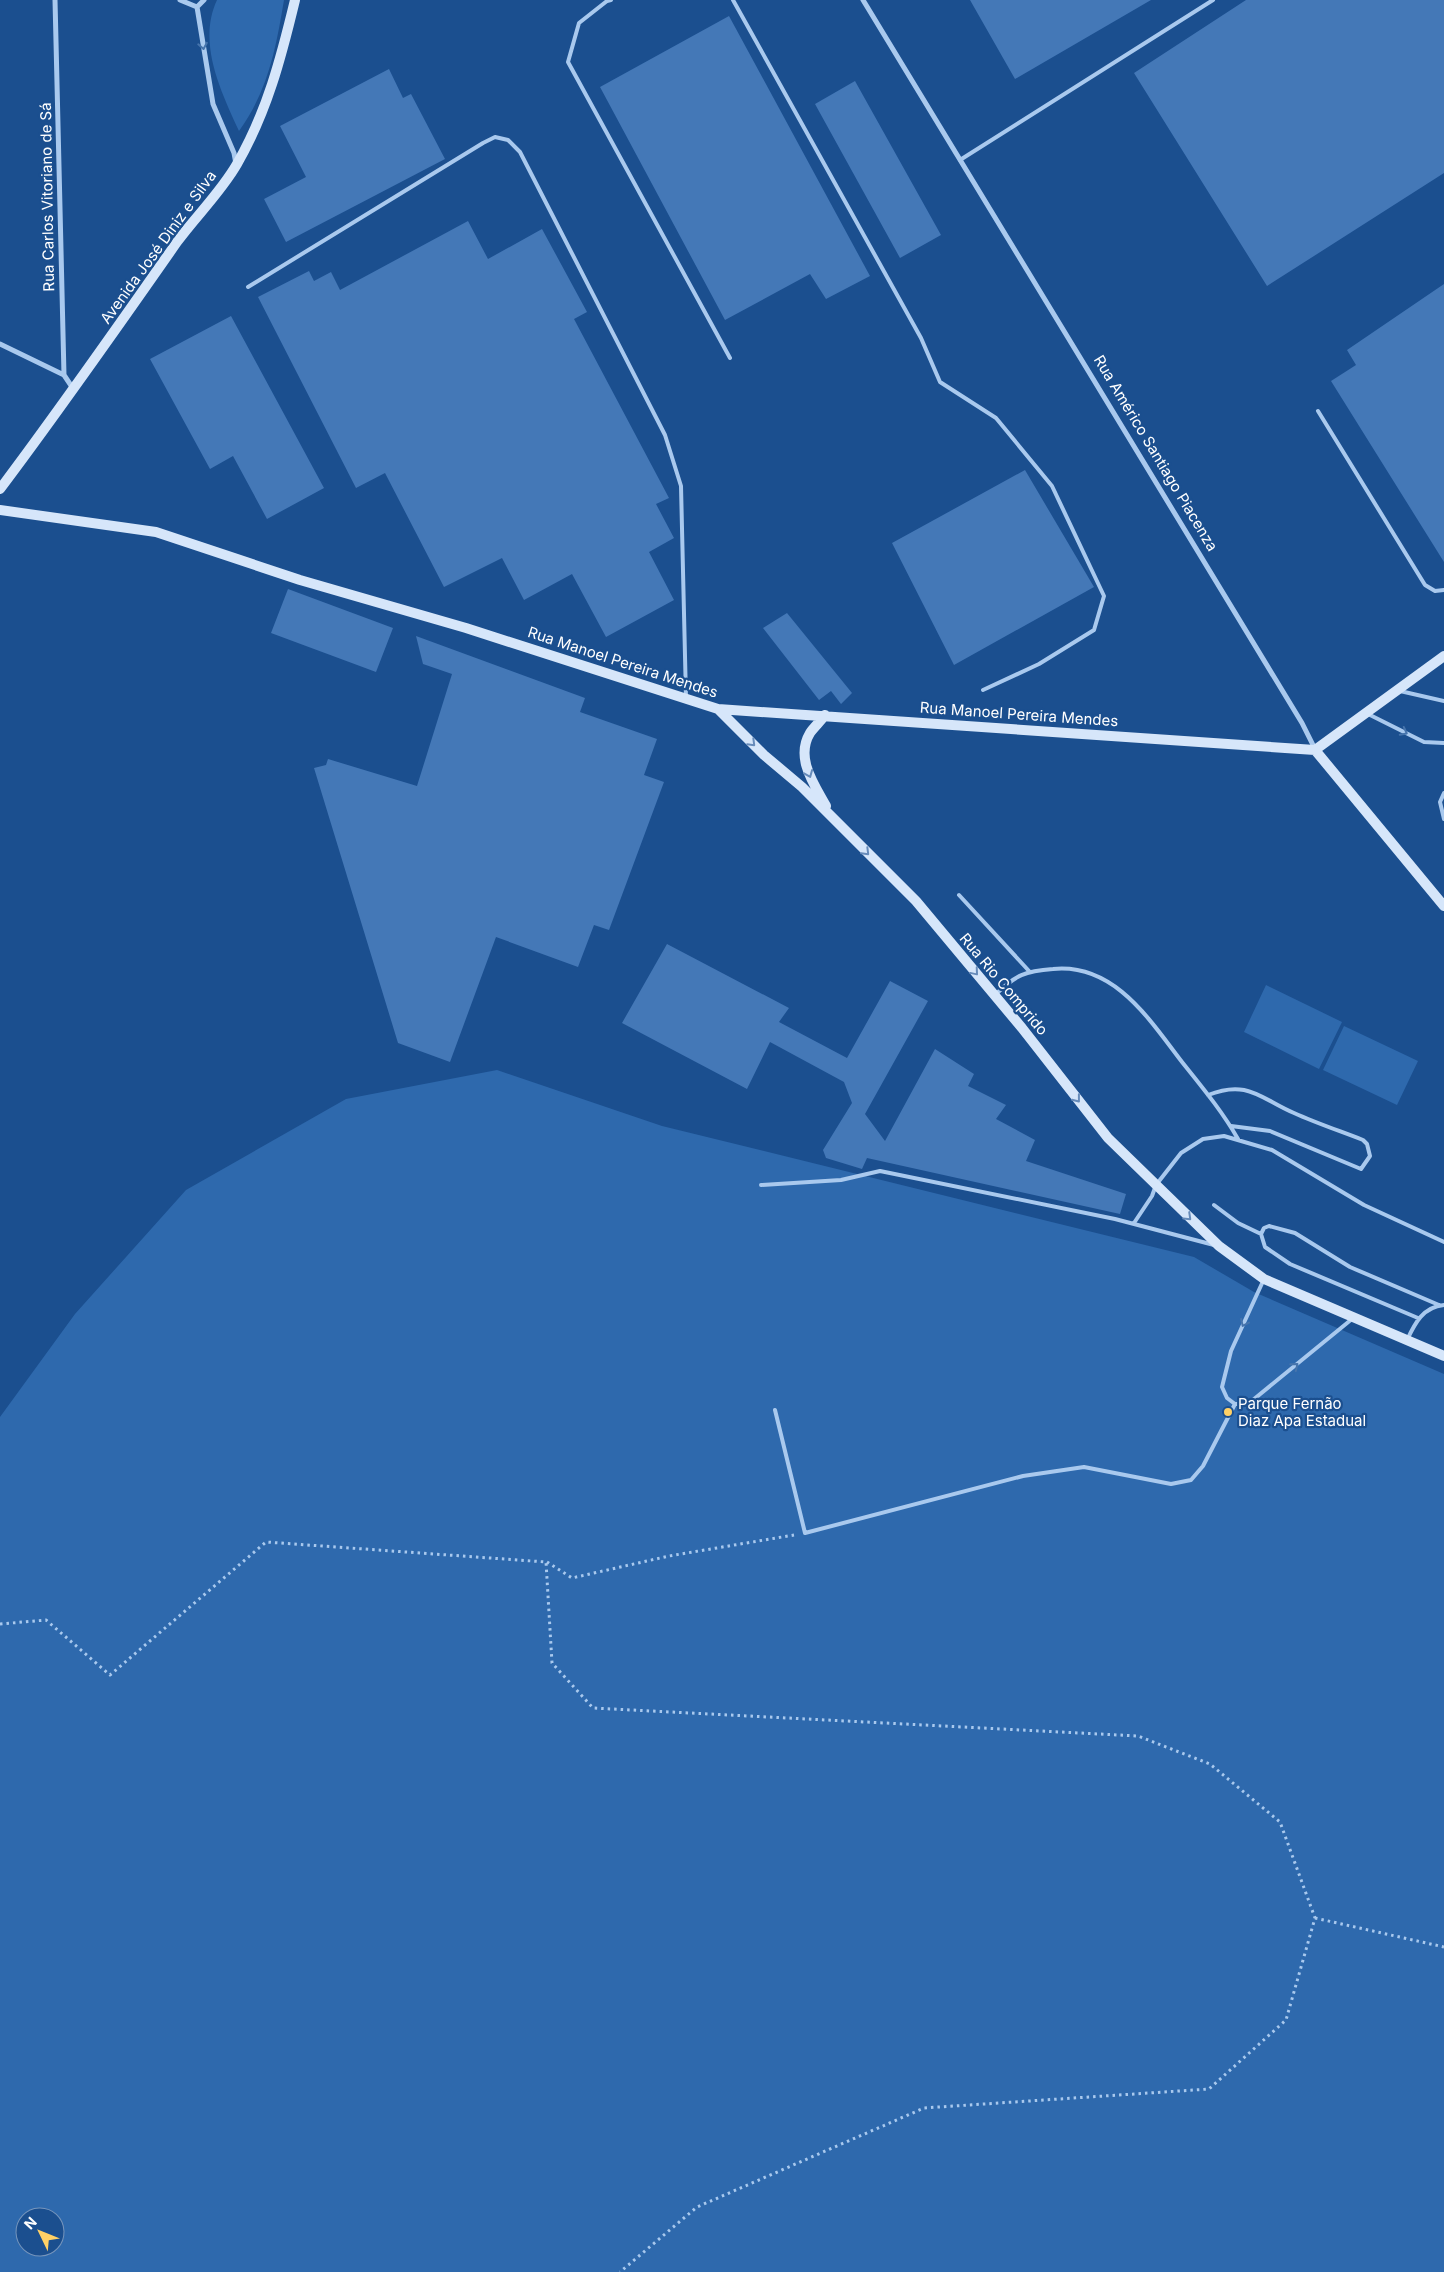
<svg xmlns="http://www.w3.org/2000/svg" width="1444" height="2272" font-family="Inter,sans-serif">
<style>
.green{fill:#2e69ad;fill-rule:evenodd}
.building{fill:#4478b7}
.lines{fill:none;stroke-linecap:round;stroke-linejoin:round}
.path{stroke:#a9c9ee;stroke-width:3;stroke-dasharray:2.5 4;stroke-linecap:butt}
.lane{stroke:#a9c9ee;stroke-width:4}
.street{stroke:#a9c9ee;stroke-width:5}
.secondary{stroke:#d6e6fa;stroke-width:10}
.oneway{stroke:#4674ac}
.oneway2{stroke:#668bba}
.poi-dot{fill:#ffd166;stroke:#1b4f8f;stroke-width:2}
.labels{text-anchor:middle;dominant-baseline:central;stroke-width:4.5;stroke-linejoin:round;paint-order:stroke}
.street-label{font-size:15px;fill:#fff;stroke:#1b4f8f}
.poi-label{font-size:15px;fill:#fff;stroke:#1b4f8f;text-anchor:start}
</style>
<rect width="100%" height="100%" fill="#1b4f8f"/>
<path class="green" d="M217 0H284C276 48 268 91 239 131 221 91 197 43 217 0Z
M1266 985 1342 1022 1319 1069 1244 1032Z
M1344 1026 1418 1061 1397 1105 1323 1070Z
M497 1070 662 1126 1194 1257 1254 1292 1444 1374V2272H0V1417L75 1314 186 1190 346 1099ZM25 2217H55V2247H25Z"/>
<path class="building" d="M970 0H1151L1015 79Z
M1246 0H1444V173L1267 286 1134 73Z
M729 16 870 276 826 299 810 274 725 320 600 87Z
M389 69 403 98 411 94 445 159 286 242 264 199 306 177 280 126Z
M855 81 941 235 900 258 815 104Z
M468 221 488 259 542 229 587 312 574 319 669 498 656 504 674 538 649 552 674 600 606 637 572 574 524 600 502 558 444 587 385 473 356 488 258 297 309 271 314 281 331 272 340 290Z
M1444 284V562L1331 381 1356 365 1347 350Z
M231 316 324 488 267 519 233 456 210 469 150 359Z
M1025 470 1094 587 954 665 892 543Z
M288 589 393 628 376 672 271 633Z
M787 613 852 693 841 704 831 691 819 700 763 628Z
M416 636 585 698 580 712 657 739 644 775 664 782 609 930 594 925 578 967 496 937 450 1062 398 1043 314 768 326 765 328 759 417 786 452 674 423 664Z
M667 944 789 1008 779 1022 847 1058 890 981 928 1001 865 1114 885 1141 935 1049 974 1074 968 1086 1006 1105 996 1119 1035 1140 1026 1161 1126 1194 1120 1214 867 1158 862 1169 826 1158 823 1150 852 1103 844 1082 770 1042 747 1089 622 1023Z"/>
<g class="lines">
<path class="path" d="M547 1562 572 1578 669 1556 794 1535
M0 1624 46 1620 110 1675 266 1542 546 1562 552 1663 593 1708 1138 1736 1210 1764 1280 1822 1315 1918 1286 2020 1209 2089 924 2108 697 2207 620 2272
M1315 1918 1444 1947"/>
<path class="lane" d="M611 0 607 1 579 23 568 62 730 358
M733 0 921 338 940 382 996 418 1052 486 1104 596 1094 630 1039 664 983 690
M960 160 1213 0
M248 287 483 143 495 137 508 140 520 152 665 435 681 486 686 698
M1318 411 1425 585 1435 591 1444 590
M1400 691 1444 701
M1368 714 1424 742 1444 743
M1444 793 1440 802 1444 819
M959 895 1029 971
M996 994C1016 975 1025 971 1053 969 1114 963 1149 1019 1182 1062 1202 1087 1222 1111 1238 1139
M1208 1095C1248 1079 1261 1099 1294 1113 1316 1123 1340 1131 1363 1140L1367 1144 1370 1156 1361 1169 1270 1131 1231 1126
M761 1185 841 1180 880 1171 1115 1219 1214 1245
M1214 1205 1238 1223 1261 1234 1264 1228 1269 1226 1295 1233 1350 1267 1439 1305
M1134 1223 1152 1196 1156 1185 1181 1153 1203 1139 1224 1136 1272 1150 1364 1205 1444 1242
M1261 1234 1265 1247 1290 1264 1418 1318
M1264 1279 1231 1351 1222 1387 1227 1398 1235 1404H1248L1352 1319
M1407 1340C1415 1323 1423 1307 1444 1305
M775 1410 805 1533 1023 1476 1084 1467 1171 1484 1191 1480 1203 1466 1235 1404"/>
<path class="street" d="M55 0 64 375 74 390
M180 0 197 7
M204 0 197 7 213 104 234 153 236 164
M863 0 1302 723 1315 749
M0 344 64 375"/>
<path class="secondary" d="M0 489C61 408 119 325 177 242 196 216 221 192 237 164 267 112 281 58 295 0
M0 510 156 532 300 580 466 628 718 709 1315 750
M718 709 764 755 802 787 916 901 1022 1028 1108 1138 1219 1246 1264 1279 1444 1356
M825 715C821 721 814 727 810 733 795 758 814 784 826 806
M1315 750 1444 906
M1315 750 1444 656"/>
</g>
<defs><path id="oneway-chevron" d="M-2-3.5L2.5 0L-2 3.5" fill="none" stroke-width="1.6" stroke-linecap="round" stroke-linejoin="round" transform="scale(1.25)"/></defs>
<g class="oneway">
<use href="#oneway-chevron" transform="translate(203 46) rotate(80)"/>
<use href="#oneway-chevron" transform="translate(1404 732) rotate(27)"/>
<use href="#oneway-chevron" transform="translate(1244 1323) rotate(115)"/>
<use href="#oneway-chevron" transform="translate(1295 1366) rotate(-39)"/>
</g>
<g class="oneway2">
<use href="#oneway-chevron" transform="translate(752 743) rotate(45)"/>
<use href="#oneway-chevron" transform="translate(809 774) rotate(68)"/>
<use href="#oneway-chevron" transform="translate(866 852) rotate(45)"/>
<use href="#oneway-chevron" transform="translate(975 972) rotate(50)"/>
<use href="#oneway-chevron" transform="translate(1077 1099) rotate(52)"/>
<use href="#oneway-chevron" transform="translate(1188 1217) rotate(44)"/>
</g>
<circle class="poi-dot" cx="1228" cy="1412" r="5"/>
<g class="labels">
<g class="street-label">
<text transform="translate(47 197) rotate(-91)">Rua Carlos Vitoriano de Sá</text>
<text transform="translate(158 247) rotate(-54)">Avenida José Diniz e Silva</text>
<text transform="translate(1156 453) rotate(59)">Rua Américo Santiago Piacenza</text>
<text transform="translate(623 662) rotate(18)">Rua Manoel Pereira Mendes</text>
<text transform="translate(1019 714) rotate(4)">Rua Manoel Pereira Mendes</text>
<text transform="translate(1004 984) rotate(50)">Rua Rio Comprido</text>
</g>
<g class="poi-label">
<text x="1238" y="1403">Parque Fernão<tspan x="1238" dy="17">Diaz Apa Estadual</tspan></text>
</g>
</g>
<g transform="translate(40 2232) rotate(313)"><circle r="24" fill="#1b4f8f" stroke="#7695bc"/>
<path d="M0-4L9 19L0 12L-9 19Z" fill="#ffd166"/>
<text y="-8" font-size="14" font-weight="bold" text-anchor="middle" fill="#ffffff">N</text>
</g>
</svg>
